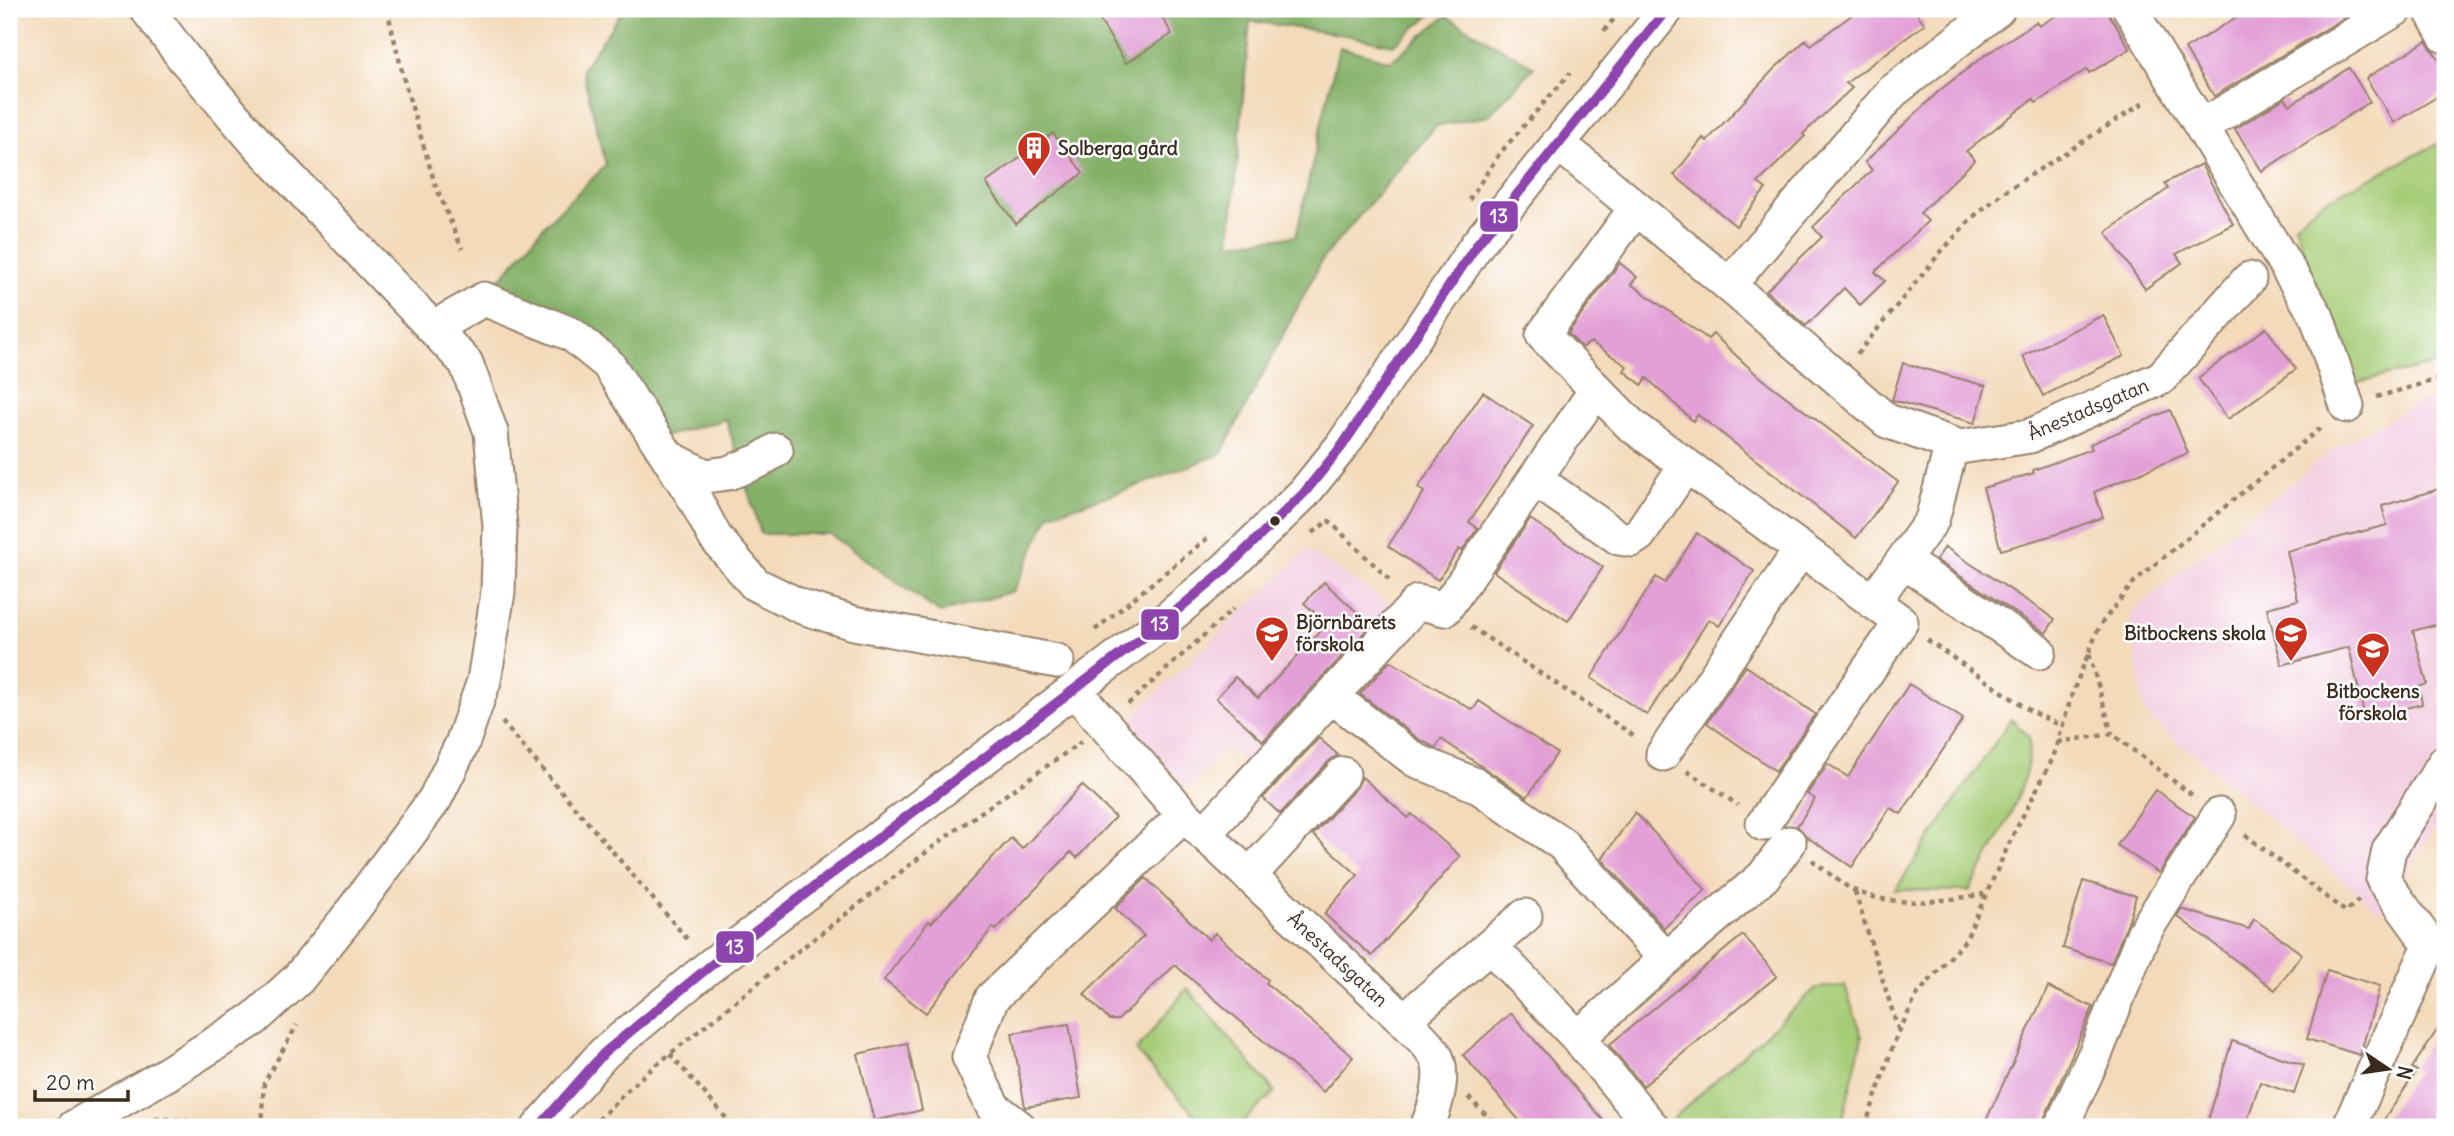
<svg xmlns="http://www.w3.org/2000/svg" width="2454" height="1136" font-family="Delius,sans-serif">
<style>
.built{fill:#f3cfe0}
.green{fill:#a6cc77;stroke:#707b4a;stroke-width:2}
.forest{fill:#84b068;stroke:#606d43;stroke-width:2}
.building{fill:#e3a0d7}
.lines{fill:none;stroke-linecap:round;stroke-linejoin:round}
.minor-casing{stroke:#97826c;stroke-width:37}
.path{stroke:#97826c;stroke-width:4.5;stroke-dasharray:5 5;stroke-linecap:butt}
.minor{stroke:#fff;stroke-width:33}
.bus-1-casing{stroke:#fff;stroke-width:16}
.bus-1{stroke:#8e44ad;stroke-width:10}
.bus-dot{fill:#3b2a1e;stroke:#fff;stroke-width:2.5}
.labels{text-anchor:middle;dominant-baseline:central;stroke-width:5;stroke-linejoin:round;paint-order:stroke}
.poi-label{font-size:19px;font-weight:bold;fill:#3b2a1e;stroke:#fff;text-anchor:start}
.street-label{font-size:19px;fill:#3b2a1e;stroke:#fff}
.line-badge{stroke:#fff;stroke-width:2.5}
.badge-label{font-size:19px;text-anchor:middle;font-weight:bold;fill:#fff}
</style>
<rect width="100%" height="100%" fill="#fff"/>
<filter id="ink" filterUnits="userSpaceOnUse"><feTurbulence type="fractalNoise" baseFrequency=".0143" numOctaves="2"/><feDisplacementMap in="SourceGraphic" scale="14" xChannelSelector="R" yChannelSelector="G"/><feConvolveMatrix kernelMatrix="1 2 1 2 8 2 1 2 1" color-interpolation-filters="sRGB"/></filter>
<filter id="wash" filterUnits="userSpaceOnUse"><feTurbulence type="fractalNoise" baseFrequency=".00686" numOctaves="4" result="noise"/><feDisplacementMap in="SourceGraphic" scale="28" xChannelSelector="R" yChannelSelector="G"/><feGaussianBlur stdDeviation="1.57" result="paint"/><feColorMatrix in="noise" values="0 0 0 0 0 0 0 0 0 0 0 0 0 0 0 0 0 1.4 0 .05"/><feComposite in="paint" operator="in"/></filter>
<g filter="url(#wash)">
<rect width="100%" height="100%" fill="#f3daba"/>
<path class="built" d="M2445 394V812L2380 912 2144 713 2130 613 2336 447 2410 407Z
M1307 550 1403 612 1255 773 1227 746 1189 789 1135 733 1134 714Z"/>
<path class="green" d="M2445 140V362L2345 385 2295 224 2320 203Z
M2011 719 2029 737C2033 788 1993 846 1969 891L1895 890Z
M1845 986 1862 1037 1841 1127H1664L1816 988Z
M1187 988 1275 1092 1237 1127H1206L1136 1051Z"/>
<path class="forest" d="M624 9H1435L1437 10 1393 45 1345 35 1250 21 1230 243 1296 236 1339 47 1391 61 1446 16 1534 67 1488 116 1436 126 1323 258 1221 454 1126 490 1050 514 1014 591 940 613 830 534H761L726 419 662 437 594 343 484 299 546 224 606 165 582 69Z"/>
<g id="blocks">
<path class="building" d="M1093 9H1157L1172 34 1126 63Z
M1860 9H1913L1925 24 1846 83 1852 88 1803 134 1805 136 1758 183 1766 189 1736 226 1674 175 1703 138 1707 141 1774 69 1806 40 1811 45Z
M2068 9H2106L2130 49 2089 73 2087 69 2036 103 2033 99 1966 151 1975 160 1920 213 1928 221 1875 272 1885 281 1860 305 1844 288 1806 326 1766 291 1822 237 1813 227 1872 170 1865 162 1940 90 1984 56 2036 22 2039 26Z
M2250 9H2359L2214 96 2185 49Z
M2426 41 2445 69V92L2394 123 2366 78Z
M2349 68 2370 102 2262 171 2235 129 2285 98 2290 105Z
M1053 133 1083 173 1016 224 986 183Z
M2201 164 2233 224 2176 254 2182 263 2145 289 2106 232 2168 189 2165 183Z
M1620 263 1637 277 1631 284 1708 339 1713 334 1755 373 1898 482 1856 538 1698 415 1693 421 1647 378 1642 385 1624 371 1627 366 1591 342 1582 348 1568 333Z
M2103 315 2124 356 2043 396 2023 356Z
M2266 328 2296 369 2228 419 2198 378Z
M1903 363 1986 386 1975 423 1892 400Z
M1483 392 1533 426 1469 522 1478 528 1462 551 1459 549 1438 580 1388 546 1424 492 1418 488Z
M2170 410 2188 453 2094 492 2103 517 2057 534 2001 550 1983 488 2034 473 2033 470 2092 449 2090 444Z
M2439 489 2445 515V622L2413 631 2427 684 2419 687 2422 704 2365 718 2349 647 2282 665 2267 608 2298 600 2287 551 2387 525 2382 506Z
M1530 519 1603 567 1568 621 1494 572Z
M1697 533 1754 571 1719 626 1709 619 1647 715 1591 678 1656 577 1665 583Z
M1945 547 2055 619 2046 633 1936 560Z
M1324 582 1371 625 1263 741 1216 698 1235 677 1258 698 1327 624 1304 603Z
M1390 661 1473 710 1479 701 1557 753 1527 797 1441 739 1436 748 1420 740 1360 694Z
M1746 666 1815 714 1776 771 1707 723Z
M1909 684 1963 719 1901 814 1890 808 1852 867 1807 837 1797 826 1815 799 1807 794 1828 764 1848 777Z
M1319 738 1338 755 1329 761 1280 814 1263 798Z
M1362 777 1408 818 1412 814 1460 856 1372 956 1324 914 1358 875 1313 835 1357 787Z
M1082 785 1115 817 1077 858 1071 852 996 930 993 927 926 1013 884 980 929 921 931 923 1011 838 1022 849Z
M2155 790 2195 817 2159 873 2117 845Z
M1635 812 1706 890 1664 928 1602 859Z
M1146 878 1209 940 1215 933 1268 980 1266 983 1353 1057 1323 1092 1175 965 1118 1020H1109L1084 994 1144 936 1115 908Z
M2083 881 2136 896 2129 920 2111 963 2063 948Z
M2181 909 2249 929 2254 919 2302 954 2275 990 2177 916Z
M1743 935 1777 976 1643 1086 1609 1045Z
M2327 970 2380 986 2360 1055 2307 1039Z
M2048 987 2093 1007 2044 1119 2042 1127H1983Z
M1511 1013 1609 1127H1525L1463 1055Z
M2445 1018V1127H2379L2417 1071 2412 1068Z
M1069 1024 1081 1098 1025 1107 1012 1033Z
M2232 1041 2304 1065 2294 1094 2260 1082 2245 1127H2206Z
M907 1043 922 1110 874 1121 858 1054Z"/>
</g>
</g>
<g filter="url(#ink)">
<use href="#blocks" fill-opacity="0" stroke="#97826c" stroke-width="2"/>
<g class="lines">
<g class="minor-casing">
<path id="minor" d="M2130 9 2317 317 2347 406
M2430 9 2445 36
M2202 126 2396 9
M1558 143 1729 285 1892 92 1998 9
M1636 208 1543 335 1631 425 1901 622 1763 824
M1729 285 1887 421 1960 447 2030 436 2161 378 2249 279
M433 328 484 299 571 334 608 364 668 457 705 476 728 473 759 461 776 450
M668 457 695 499 715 537 755 584 802 607 854 623 1057 661
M1535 479 1619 538 1631 540 1639 535 1686 465
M1903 561 2039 652
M1873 602 1932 520 1952 444
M1075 691 1184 815 1404 1020C1414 1031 1426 1041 1434 1053 1447 1072 1435 1108 1427 1127
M1331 696 1415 760 1476 785 1562 844 1666 959
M1663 754 1801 549
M1204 834 1418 602 1445 609 1596 390
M1249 876 1343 774
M1490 946 1578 1038 1666 959 1763 877 1789 843
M1404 1020 1525 916
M1578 1038 1652 1127
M74 1127 165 1075 254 1019 298 979 345 921 435 799 462 744 484 681 498 592 500 526 491 432 466 363 255 141 183 57 147 9
M539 1127 604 1053 710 966 1162 623 1227 568 1304 493 1342 446 1478 243 1667 9
M1019 1127 993 1107 969 1057 992 998 1184 815
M2061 1127 2096 1052 2143 934 2219 815
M2349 1127 2430 945 2383 880 2389 850 2445 762"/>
</g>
<path class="path" d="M387 9 405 84 435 184 462 249
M1604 31 1622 9
M1469 200 1500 153 1570 73
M1857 354 1940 253 1973 217 2004 192 2148 100
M2377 397 2445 377
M1328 520 1392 582
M1313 533 1329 520
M1471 627 1636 737
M1095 630 1210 536
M1927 640 2032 712 2062 726
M2089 654 2112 734
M1128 704 1233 609
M502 722 689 941
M2058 742 2112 734 2196 798
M1687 771 1738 805
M2245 835 2346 912 2359 900
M1812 860C1826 870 1842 886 1858 892 1899 908 1942 901 1984 894
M1855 892 1899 1032
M670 1054 734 1127
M1468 1097 1498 1127
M155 1119H174L233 1127
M265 1127 262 1111 264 1083 297 1025
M591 1127 639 1079 798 951 950 834 1081 742
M1865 1127 1895 1040 1917 995 1966 939 2013 835 2053 758 2072 694 2100 625 2135 581 2324 425"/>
<use href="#minor" class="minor"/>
<g class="bus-1-casing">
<path id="bus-1" d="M539 1127 604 1053 710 966 1162 623 1227 568 1304 493 1342 446 1478 243 1667 9"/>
</g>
<use href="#bus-1" class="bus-1"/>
</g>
</g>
<defs>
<g id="building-pin" transform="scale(1.75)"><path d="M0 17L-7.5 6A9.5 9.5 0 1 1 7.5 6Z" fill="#c8321e" stroke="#fff"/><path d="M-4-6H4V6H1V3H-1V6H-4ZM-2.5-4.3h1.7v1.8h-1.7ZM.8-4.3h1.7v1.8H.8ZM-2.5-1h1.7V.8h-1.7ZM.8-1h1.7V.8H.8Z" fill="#fff"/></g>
<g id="school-pin" transform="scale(1.75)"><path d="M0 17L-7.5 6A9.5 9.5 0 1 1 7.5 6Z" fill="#c8321e" stroke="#fff"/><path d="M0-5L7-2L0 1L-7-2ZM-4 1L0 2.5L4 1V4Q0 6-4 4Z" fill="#fff"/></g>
</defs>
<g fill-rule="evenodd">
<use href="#building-pin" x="1034" y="148"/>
<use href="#school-pin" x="1272" y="633"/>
<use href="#school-pin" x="2291" y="633"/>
<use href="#school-pin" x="2373" y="649"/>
</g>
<circle class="bus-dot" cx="1275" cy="521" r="6"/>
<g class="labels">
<g class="poi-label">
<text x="1058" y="148">Solberga gård</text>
<text x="1296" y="622">Björnbärets<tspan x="1296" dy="22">förskola</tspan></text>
<text x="2266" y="633" text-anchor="end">Bitbockens skola</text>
<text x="2373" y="691" text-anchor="middle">Bitbockens<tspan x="2373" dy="22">förskola</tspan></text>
</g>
<g class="street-label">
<text transform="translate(2088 409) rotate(-23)">Ånestadsgatan</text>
<text transform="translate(1338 959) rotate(43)">Ånestadsgatan</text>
</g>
</g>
<g class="line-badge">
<rect x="1479" y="200" width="40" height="33" rx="7" fill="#8e44ad"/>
<rect x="1140" y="608" width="40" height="33" rx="7" fill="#8e44ad"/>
<rect x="715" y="930" width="40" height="34" rx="7" fill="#8e44ad"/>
</g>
<g class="badge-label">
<text x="1499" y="223">13</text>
<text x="1160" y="631">13</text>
<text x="735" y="954">13</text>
</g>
<rect width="2454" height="1136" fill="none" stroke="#fff" stroke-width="35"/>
<g transform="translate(2388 1069) rotate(103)" stroke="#ffffff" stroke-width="5" paint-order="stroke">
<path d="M0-5L12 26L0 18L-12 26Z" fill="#3b2a1e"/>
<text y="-10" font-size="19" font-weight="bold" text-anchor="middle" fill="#3b2a1e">N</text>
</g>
<path d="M35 1090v10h93v-10" fill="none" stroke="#3b2a1e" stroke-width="3.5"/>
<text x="46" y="1090" font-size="21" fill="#3b2a1e" stroke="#ffffff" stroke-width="5" paint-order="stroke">20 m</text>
</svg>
